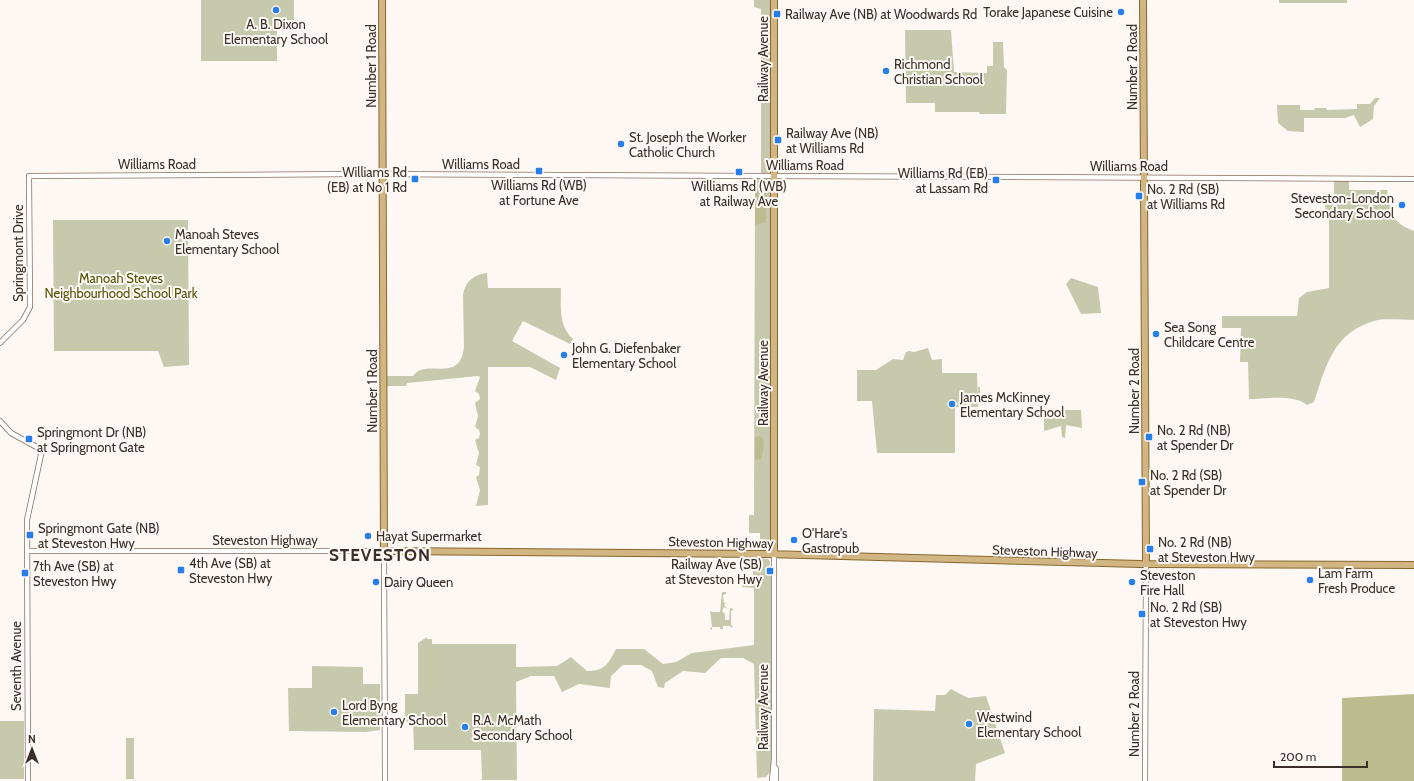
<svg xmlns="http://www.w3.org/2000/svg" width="1414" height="781" font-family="Cabin,sans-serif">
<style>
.green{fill:#c7c9ac}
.forest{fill:#bbbc90}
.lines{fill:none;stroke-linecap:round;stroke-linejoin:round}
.stream{stroke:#d6a9bf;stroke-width:1}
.minor-casing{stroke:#886d5f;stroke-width:6}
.major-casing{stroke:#88672d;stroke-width:8}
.minor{stroke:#fff;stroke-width:4.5}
.major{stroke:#d1b683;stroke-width:6}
.poi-dot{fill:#277ee8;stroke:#fef8f5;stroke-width:1.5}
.labels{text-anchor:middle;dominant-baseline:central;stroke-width:4;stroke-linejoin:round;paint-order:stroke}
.poi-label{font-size:13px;fill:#392e28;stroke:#fef8f5;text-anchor:start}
.street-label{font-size:13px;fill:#392e28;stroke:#fef8f5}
.park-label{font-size:13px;fill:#525205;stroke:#fef8f5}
.district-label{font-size:17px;font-weight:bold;letter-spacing:1px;fill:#392e28;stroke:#fef8f5}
</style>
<rect width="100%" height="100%" fill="#fef8f5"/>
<path class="green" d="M201 0H294V30H277V61H201Z
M754 0H771V31L769 43 771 52 770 169 771 546 768 548 760 549V533H749V515H754L755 179H761V9L754 7Z
M1279 0H1347V3H1279Z
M905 30H951L954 72 987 73V66H993V42H1003L1004 67 1007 70 1006 114H980L979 112H935V103H906Z
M1375 98H1380L1374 106 1373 119 1360 127 1354 115 1345 118H1304V132L1288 131 1278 123 1277 105H1300V110H1314L1315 108H1326L1327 110 1357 109V104H1370Z
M1334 181H1349V190H1387C1392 213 1390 222 1414 231V320C1402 320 1385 318 1374 321 1333 333 1326 366 1314 402L1307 405C1293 394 1266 399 1249 399L1248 362H1240L1241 328H1222V316H1297L1299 298 1307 292 1329 288V221L1326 214 1325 205 1334 204Z
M53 220H188L189 365 164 367 158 351H54Z
M487 273 488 288H561C561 307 558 325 573 339L570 344 523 321 512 341 560 368 556 380 530 367H488V505L476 506 480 490 476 477 479 475 480 467 476 465 479 453 475 440 479 438 480 434 479 430 475 427 478 416 475 403 480 399 479 394 475 391 480 377 478 376 407 383 406 386H386V376H413C426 357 460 385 464 347L463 295C465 282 474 274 487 273Z
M1071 278 1098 287 1101 313 1081 314 1066 284Z
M928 348 932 360 942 359V373H977L978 400V387H980V401H978V407H955V453H877L872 401H857V370H876L893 359 903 360 906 352 909 351 914 352Z
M1044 410H1081L1082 428 1066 425 1065 438 1062 437 1061 426 1044 431Z
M753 558 768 559 770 562 769 572H771V762L770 772 766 777 757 778 754 664 743 658H721L705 673 683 671 665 683 664 688 658 687 652 671 641 665H623L611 676 610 688 579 684 562 692 554 676H531L516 682 517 780H482L481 750H414L413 722H405V694H418V643L427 637V639H432V644H516V667L557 666 571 657 587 671C605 671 608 664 616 649H644L663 664 676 662 692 653 754 645V588L742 587V578H753Z
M722 592H726V594L723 595 724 603H726L724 605 728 609 724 607 722 611 725 614V620H729L730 608 734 609 731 611V625L733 626 731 628 730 626H723V629H720V627H712V630L709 628 712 627 710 610 712 612H720Z
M312 666 363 667V684H380V730L366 732 289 731 288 688H312Z
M951 689 968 698 986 696 1005 753 976 764 975 781H873L874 709 935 711 936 695H945Z
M0 721H24V779H0Z
M126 738H134V779H126Z"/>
<path class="forest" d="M755 181H766V222L755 225Z
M760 436C768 442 761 451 762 459L755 460V437Z
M1414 694V781H1342V698Z"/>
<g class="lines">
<path class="stream" d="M770 0V39
M770 48V171
M770 180V380
M770 384V398
M770 402V498
M770 501V533"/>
<g class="minor-casing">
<path id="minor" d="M0 343 23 320 30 307 29 176 362 174 1414 179
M0 421 11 433 42 450 27 520 28 781
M28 551H384L385 781
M774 766 776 769V781
M772 781 774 759V554
M1145 781 1146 564"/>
</g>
<g class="major-casing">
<path id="major" d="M382 0 384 551 767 554 1141 564 1414 565
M1143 0 1146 564
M774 554V0"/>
</g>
<use href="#minor" class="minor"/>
<use href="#major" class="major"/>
</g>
<g class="poi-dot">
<circle cx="276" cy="10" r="4"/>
<circle cx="1121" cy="12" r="4"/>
<rect x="773" y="10" width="8" height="8" rx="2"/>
<circle cx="886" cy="71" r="4"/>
<rect x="774" y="136" width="8" height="8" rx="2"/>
<circle cx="621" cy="144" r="4"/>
<rect x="535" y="167" width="8" height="8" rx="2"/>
<rect x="735" y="168" width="8" height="8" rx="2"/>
<rect x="411" y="175" width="8" height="8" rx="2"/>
<rect x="992" y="176" width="8" height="8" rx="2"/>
<rect x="1135" y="192" width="8" height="8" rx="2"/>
<circle cx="1402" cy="205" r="4"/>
<circle cx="167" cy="241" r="4"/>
<circle cx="1156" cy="334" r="4"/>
<circle cx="564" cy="355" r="4"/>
<circle cx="952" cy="404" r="4"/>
<rect x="1145" y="433" width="8" height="8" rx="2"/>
<rect x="25" y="435" width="8" height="8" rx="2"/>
<rect x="1138" y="478" width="8" height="8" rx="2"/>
<rect x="26" y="531" width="8" height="8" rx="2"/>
<circle cx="368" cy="536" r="4"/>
<circle cx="794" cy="540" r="4"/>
<rect x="1146" y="545" width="8" height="8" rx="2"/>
<rect x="177" y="566" width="8" height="8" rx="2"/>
<rect x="766" y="567" width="8" height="8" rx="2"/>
<rect x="21" y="569" width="8" height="8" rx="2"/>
<circle cx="1310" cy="580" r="4"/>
<circle cx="376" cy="582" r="4"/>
<circle cx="1132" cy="582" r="4"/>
<rect x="1138" y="610" width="8" height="8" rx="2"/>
<circle cx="334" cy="712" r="4"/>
<circle cx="969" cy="724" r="4"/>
<circle cx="465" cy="727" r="4"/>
</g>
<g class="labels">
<g class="poi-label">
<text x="1113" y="12" text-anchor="end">Torake Japanese Cuisine</text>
<text x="785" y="14">Railway Ave (NB) at Woodwards Rd</text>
<text x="276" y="24" text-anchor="middle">A. B. Dixon<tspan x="276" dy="15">Elementary School</tspan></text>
<text x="894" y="64">Richmond<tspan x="894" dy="15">Christian School</tspan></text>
<text x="786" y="133">Railway Ave (NB)<tspan x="786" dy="15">at Williams Rd</tspan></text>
<text x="629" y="137">St. Joseph the Worker<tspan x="629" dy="15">Catholic Church</tspan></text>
<text x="407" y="172" text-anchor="end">Williams Rd<tspan x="407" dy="15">(EB) at No 1 Rd</tspan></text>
<text x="988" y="173" text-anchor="end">Williams Rd (EB)<tspan x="988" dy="15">at Lassam Rd</tspan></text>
<text x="539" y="185" text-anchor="middle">Williams Rd (WB)<tspan x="539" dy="15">at Fortune Ave</tspan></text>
<text x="739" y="186" text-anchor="middle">Williams Rd (WB)<tspan x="739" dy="15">at Railway Ave</tspan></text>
<text x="1147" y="189">No. 2 Rd (SB)<tspan x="1147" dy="15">at Williams Rd</tspan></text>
<text x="1394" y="198" text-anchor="end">Steveston-London<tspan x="1394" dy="15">Secondary School</tspan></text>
<text x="175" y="234">Manoah Steves<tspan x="175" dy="15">Elementary School</tspan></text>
<text x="1164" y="327">Sea Song<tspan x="1164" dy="15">Childcare Centre</tspan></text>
<text x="572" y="348">John G. Diefenbaker<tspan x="572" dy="15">Elementary School</tspan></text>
<text x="960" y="397">James McKinney<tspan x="960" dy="15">Elementary School</tspan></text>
<text x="1157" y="430">No. 2 Rd (NB)<tspan x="1157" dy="15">at Spender Dr</tspan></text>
<text x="37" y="432">Springmont Dr (NB)<tspan x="37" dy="15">at Springmont Gate</tspan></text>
<text x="1150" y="475">No. 2 Rd (SB)<tspan x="1150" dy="15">at Spender Dr</tspan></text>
<text x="38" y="528">Springmont Gate (NB)<tspan x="38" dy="15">at Steveston Hwy</tspan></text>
<text x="802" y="533">O'Hare's<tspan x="802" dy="15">Gastropub</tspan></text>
<text x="376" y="536">Hayat Supermarket</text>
<text x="1158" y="542">No. 2 Rd (NB)<tspan x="1158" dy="15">at Steveston Hwy</tspan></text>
<text x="189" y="563">4th Ave (SB) at<tspan x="189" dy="15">Steveston Hwy</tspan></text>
<text x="762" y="564" text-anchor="end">Railway Ave (SB)<tspan x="762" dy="15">at Steveston Hwy</tspan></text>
<text x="33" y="566">7th Ave (SB) at<tspan x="33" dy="15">Steveston Hwy</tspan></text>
<text x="1318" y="573">Lam Farm<tspan x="1318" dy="15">Fresh Produce</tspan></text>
<text x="1140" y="575">Steveston<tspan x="1140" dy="15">Fire Hall</tspan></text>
<text x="384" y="582">Dairy Queen</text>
<text x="1150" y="607">No. 2 Rd (SB)<tspan x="1150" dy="15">at Steveston Hwy</tspan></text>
<text x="342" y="705">Lord Byng<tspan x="342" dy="15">Elementary School</tspan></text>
<text x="977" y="717">Westwind<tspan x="977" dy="15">Elementary School</tspan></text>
<text x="473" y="720">R.A. McMath<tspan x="473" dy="15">Secondary School</tspan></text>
</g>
<g class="street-label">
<text transform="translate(763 59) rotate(-90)">Railway Avenue</text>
<text transform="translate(371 66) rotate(-90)">Number 1 Road</text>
<text transform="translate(1132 67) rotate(-90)">Number 2 Road</text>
<text x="157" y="164">Williams Road</text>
<text x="481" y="164">Williams Road</text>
<text x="805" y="165">Williams Road</text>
<text x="1129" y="166">Williams Road</text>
<text transform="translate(18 253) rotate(-90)">Springmont Drive</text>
<text transform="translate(763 383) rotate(-90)">Railway Avenue</text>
<text transform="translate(372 391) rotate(-90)">Number 1 Road</text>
<text transform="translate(1134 391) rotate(-90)">Number 2 Road</text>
<text x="265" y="540">Steveston Highway</text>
<text transform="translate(721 542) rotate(1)">Steveston Highway</text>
<text transform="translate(1045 551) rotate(2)">Steveston Highway</text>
<text transform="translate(16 666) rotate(-90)">Seventh Avenue</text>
<text transform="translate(763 707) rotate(-90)">Railway Avenue</text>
<text transform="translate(1134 714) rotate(-90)">Number 2 Road</text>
</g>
<g class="park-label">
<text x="121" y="278">Manoah Steves<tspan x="121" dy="15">Neighbourhood School Park</tspan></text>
</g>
<g class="district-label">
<text x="380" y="555">STEVESTON</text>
</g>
</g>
<g transform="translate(32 749)" stroke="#fef8f5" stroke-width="3" paint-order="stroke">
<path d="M0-3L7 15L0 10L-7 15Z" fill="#392e28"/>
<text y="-6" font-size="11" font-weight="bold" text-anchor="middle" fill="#392e28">N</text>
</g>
<path d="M1274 761v6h93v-6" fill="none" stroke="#392e28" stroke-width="2"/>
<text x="1280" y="761" font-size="12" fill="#392e28" stroke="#fef8f5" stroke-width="3" paint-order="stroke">200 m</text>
</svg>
